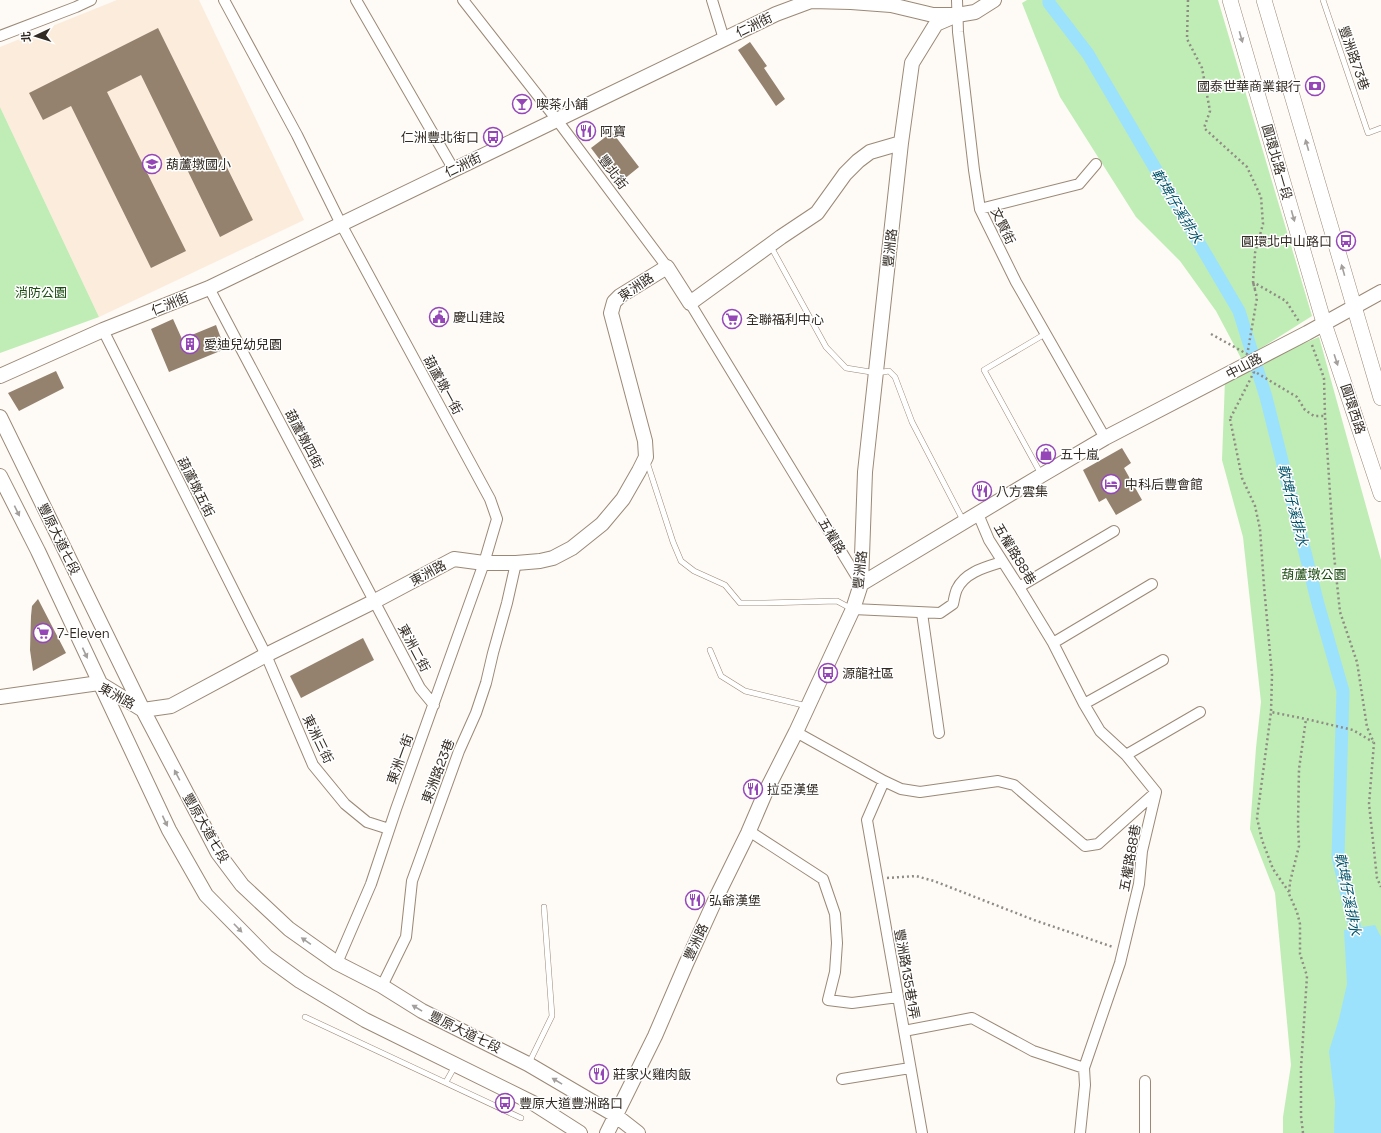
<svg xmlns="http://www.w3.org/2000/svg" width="1381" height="1133" font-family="'Space Grotesk','Noto Sans TC',sans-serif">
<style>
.built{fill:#fcecdc}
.green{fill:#bfedb5}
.water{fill:#9ce2fd}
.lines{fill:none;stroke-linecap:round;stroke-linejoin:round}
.canal{stroke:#9ce2fd;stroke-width:13}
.building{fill:#94826f}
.lane-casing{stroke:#9b8976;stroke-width:6}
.street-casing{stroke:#9b8976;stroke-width:12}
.secondary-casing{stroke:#9b8976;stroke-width:16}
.primary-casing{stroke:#9b8976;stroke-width:16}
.path{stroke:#908b84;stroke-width:2.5;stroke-dasharray:2 3;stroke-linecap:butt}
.lane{stroke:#fff;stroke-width:5}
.street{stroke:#fff;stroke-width:10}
.secondary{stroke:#fff;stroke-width:14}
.primary{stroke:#fff;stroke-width:15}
.path-bridge{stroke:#908b84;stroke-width:2.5;stroke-dasharray:2 3;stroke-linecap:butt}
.oneway{fill:#a29f9c}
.labels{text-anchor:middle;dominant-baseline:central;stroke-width:3;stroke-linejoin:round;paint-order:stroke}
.street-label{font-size:13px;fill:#312a22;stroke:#fff}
.poi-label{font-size:13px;fill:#312a22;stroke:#fff;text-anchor:start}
.park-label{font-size:13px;fill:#1b4c10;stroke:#fff}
.water-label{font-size:14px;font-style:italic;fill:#005269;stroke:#fff}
</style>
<rect width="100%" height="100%" fill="#fefaf6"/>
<path class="built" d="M117 0H199L304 220 99 317 0 107V47Z"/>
<path class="green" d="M1027 0H1218L1312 316 1242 360 1216 311 1180 261 1136 217 1060 97 1035 36 1022 3Z
M0 107 99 317 0 353Z
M1319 337 1381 560V1133H1283V1117L1291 1065 1275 893 1250 829 1256 748 1261 702 1243 537 1222 460 1225 380 1250 366Z"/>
<path class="water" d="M1375 925 1381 937V1133H1334L1335 1102 1329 1051 1339 1019 1347 984 1344 930Z"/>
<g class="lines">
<path class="canal" d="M1049 0V3L1088 54 1239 311 1266 397 1318 604 1343 691 1338 857 1359 945"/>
</g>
<path class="building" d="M158 28 253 220 220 237 141 75 107 92 186 251 151 268 71 106 43 120 29 93Z
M750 42 767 66 764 68 785 99 776 106 738 50Z
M612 132 639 167 618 184 591 148Z
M173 319 182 339 216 325 225 349 169 372 151 329Z
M56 371 64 388 19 411 8 393Z
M1122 448 1131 463 1124 468 1142 500 1116 515 1106 498 1099 502 1083 470Z
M38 599 66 653 33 671 30 650 31 616 32 606Z
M363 638 374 660 301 698 290 676Z"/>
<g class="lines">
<g class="lane-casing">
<path id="lane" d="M1323 0 1368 133 1381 128
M770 245 826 347 846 368 877 373 889 371 895 377 912 422 964 522
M647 462 673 542 681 561 694 571 725 585 740 603H765L837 601 852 609
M1041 474 984 370 1045 334
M710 650 721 676 745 691 807 706
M305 1017 521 1118
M529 1063 552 1016 544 907
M446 1082 455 1066"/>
</g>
<g class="street-casing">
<path id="street" d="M224 0 297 135 341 224 490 499 497 519 484 563 396 809 371 884 337 963
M356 0 454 170
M463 0 557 120 667 267
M712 0 724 39
M957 0 958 32 974 170 980 209 1016 282 1105 438
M0 36 76 7 91 0
M980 209 1079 184 1096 164
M209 288 420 688 434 705
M690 303 861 584
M103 330 266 655 313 765 345 804 367 822 389 829
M978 514 989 540 1019 587 1053 643 1084 704 1100 731 1126 755 1156 792
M1019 587 1114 531
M853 609 940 613 953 604C954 600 955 593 957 589 965 572 986 567 1002 562
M922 613 939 733
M1053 643 1152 584
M1084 704 1163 660
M796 732 884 781 901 789 920 792 998 781 1014 785 1085 846 1098 844 1156 792
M1126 755 1200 712
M884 781 867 820 922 1133
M749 831 823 879 835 914 837 943 835 972 828 1000 852 1003 898 997
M382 986 406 937 412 881 459 751 476 713 486 683 493 653 507 603 516 563
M904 1031 972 1018 1033 1051 1084 1068
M842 1079 910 1068
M1080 1133 1085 1085 1084 1068 1120 963 1139 884 1142 851 1156 792
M1145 1133V1081"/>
</g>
<g class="secondary-casing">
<path id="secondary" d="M0 376 103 330 209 288 776 14 811 1 851 2 891 5 933 15H952
M0 417 143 710 218 853 242 885 289 929 337 963 382 986 422 1011 528 1064 615 1115 638 1133
M0 476 38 551 169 830 206 895 267 957 300 981 365 1020 533 1103 580 1133
M861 584 1042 475 1105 438 1307 333 1381 292
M0 697 99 683 143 710 171 706 266 655 375 601 454 559 484 563H516L540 561 553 558 572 548 602 524 623 499 639 471 646 457 645 441 611 313 614 302 620 296 667 267 690 303 781 237 817 213 845 174 858 161 870 152 901 143
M607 1133 655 1036 686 964 717 896 748 833 766 791 796 732 853 609 861 584 865 472 901 143 912 63 936 24 957 15 975 12 994 0"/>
</g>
<g class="primary-casing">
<path id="primary" d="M1230 0 1324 323 1381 494
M1264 0 1381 398"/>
</g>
<path class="path" d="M1188 0 1187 39 1202 68 1210 111 1204 128 1247 167 1261 197 1263 224 1255 253 1253 282 1286 301 1300 323
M1312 345 1324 378 1325 416 1334 555 1340 612 1357 662 1367 727 1374 743 1369 804 1377 878 1381 887
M1248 350 1257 298 1253 282 1255 289
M1257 373 1297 397 1305 410 1314 416H1325
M1230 419 1242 478 1255 506 1260 529 1264 586 1272 675 1271 712
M887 878 916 876 934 881 1034 920 1113 947
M1289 892 1273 869 1262 840 1257 818 1271 712 1306 719
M1303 1133 1301 1116V1068L1307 976 1300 954V924L1297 912 1289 894 1290 882 1299 846 1298 824 1299 769 1306 719 1353 730 1373 742"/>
<use href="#lane" class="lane"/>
<use href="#street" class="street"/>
<use href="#secondary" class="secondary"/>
<use href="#primary" class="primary"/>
<path class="path-bridge" d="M1211 334 1247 354 1254 372 1230 419"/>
</g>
<defs><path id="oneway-solid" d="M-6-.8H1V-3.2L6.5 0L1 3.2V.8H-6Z"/></defs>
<g class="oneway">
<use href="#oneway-solid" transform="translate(1241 37) rotate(74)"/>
<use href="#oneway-solid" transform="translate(1307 145) rotate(-106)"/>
<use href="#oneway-solid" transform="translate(1293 216) rotate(74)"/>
<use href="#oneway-solid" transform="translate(1343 270) rotate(-106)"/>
<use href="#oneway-solid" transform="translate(1336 360) rotate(72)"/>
<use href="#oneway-solid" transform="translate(17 511) rotate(64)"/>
<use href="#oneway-solid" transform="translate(85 653) rotate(65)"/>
<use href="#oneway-solid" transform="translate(177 775) rotate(-118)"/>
<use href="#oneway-solid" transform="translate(165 821) rotate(65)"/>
<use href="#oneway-solid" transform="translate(238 928) rotate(46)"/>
<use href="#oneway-solid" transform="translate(306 941) rotate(-145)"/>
<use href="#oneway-solid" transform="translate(417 1008) rotate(-149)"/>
<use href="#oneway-solid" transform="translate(557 1081) rotate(-149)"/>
</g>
<defs>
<g id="bank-ring" transform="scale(1)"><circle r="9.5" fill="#fff" stroke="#9547b8" stroke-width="1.5"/><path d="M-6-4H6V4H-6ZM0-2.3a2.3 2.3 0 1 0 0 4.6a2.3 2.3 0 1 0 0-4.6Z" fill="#9547b8"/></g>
<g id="bar-ring" transform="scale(1)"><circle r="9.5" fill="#fff" stroke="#9547b8" stroke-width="1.5"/><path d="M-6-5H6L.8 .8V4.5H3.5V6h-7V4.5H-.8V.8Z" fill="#9547b8"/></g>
<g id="restaurant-ring" transform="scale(1)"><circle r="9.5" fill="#fff" stroke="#9547b8" stroke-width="1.5"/><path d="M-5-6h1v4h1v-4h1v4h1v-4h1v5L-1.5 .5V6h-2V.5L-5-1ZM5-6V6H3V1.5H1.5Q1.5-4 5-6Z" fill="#9547b8"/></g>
<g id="bus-ring" transform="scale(1)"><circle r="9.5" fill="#fff" stroke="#9547b8" stroke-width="1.5"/><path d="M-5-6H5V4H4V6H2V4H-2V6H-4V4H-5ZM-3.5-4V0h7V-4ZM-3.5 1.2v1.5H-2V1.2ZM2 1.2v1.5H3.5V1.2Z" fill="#9547b8"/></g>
<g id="school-ring" transform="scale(1)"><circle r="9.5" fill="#fff" stroke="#9547b8" stroke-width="1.5"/><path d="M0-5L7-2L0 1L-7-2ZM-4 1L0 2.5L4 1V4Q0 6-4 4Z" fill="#9547b8"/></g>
<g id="civic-ring" transform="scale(1)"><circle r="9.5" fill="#fff" stroke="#9547b8" stroke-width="1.5"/><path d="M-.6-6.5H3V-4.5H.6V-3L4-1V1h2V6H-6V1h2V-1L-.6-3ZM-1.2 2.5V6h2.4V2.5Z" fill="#9547b8"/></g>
<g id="supermarket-ring" transform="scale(1)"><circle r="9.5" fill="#fff" stroke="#9547b8" stroke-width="1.5"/><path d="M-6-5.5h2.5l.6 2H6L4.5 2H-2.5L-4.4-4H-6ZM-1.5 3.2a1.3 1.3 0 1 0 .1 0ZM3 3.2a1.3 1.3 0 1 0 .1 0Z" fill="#9547b8"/></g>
<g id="building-ring" transform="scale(1)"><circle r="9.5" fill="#fff" stroke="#9547b8" stroke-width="1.5"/><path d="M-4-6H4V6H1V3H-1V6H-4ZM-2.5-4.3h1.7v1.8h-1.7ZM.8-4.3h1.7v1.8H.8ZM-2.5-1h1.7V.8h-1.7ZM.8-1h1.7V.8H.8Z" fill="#9547b8"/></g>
<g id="shop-ring" transform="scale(1)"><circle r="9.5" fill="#fff" stroke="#9547b8" stroke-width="1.5"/><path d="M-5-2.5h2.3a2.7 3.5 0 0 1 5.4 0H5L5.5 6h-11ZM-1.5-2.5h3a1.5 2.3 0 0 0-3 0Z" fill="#9547b8"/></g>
<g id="hotel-ring" transform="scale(1)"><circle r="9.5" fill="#fff" stroke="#9547b8" stroke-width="1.5"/><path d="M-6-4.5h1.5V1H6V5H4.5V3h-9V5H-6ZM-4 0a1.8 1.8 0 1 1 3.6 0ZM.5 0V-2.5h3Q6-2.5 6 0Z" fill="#9547b8"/></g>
</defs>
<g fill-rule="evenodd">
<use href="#bank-ring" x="1315" y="86"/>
<use href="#bar-ring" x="522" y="104"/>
<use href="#restaurant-ring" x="586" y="131"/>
<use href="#bus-ring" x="493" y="137"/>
<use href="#school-ring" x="152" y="164"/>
<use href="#bus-ring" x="1346" y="241"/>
<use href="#civic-ring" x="439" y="317"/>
<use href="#supermarket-ring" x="732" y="319"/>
<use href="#building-ring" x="190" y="344"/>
<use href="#shop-ring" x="1046" y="454"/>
<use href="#hotel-ring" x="1111" y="484"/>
<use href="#restaurant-ring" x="982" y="491"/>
<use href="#supermarket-ring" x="43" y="633"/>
<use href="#bus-ring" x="828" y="673"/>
<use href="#restaurant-ring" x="753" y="789"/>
<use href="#restaurant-ring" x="695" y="900"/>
<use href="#restaurant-ring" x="599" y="1074"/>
<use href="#bus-ring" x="505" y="1103"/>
</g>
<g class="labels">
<g class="street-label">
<text transform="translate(754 25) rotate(-26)">仁洲街</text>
<text transform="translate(1354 58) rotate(71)">豐洲路73巷</text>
<text transform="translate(1277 162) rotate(74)">圓環北路一段</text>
<text transform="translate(463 165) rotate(-26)">仁洲街</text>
<text transform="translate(613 172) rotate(53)">豐北街</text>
<text transform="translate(1003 226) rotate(64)">文賢街</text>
<text transform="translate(890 248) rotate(-84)">豐洲路</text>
<text transform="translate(636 287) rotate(-34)">東洲路</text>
<text transform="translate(170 304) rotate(-22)">仁洲街</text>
<text transform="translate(1244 366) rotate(-28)">中山路</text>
<text transform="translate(443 385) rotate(61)">葫蘆墩一街</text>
<text transform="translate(1353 409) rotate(72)">圓環西路</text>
<text transform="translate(304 439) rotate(62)">葫蘆墩四街</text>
<text transform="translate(196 487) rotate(63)">葫蘆墩五街</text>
<text transform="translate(832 536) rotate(59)">五權路</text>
<text transform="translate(59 539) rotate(64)">豐原大道七段</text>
<text transform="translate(1015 554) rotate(59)">五權路88巷</text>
<text transform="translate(860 570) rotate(-84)">豐洲路</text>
<text transform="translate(428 573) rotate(-28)">東洲路</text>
<text transform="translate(414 648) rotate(62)">東洲二街</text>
<text transform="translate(117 696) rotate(29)">東洲路</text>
<text transform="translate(318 739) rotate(64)">東洲三街</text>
<text transform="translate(400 759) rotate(-70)">東洲一街</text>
<text transform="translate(438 771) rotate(-69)">東洲路23巷</text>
<text transform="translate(206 828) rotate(60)">豐原大道七段</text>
<text transform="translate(1130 858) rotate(-80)">五權路88巷</text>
<text transform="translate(696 942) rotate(-65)">豐洲路</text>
<text transform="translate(907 974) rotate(80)">豐洲路135巷1弄</text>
<text transform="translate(465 1032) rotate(26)">豐原大道七段</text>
</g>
<g class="poi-label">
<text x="1301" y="86" text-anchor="end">國泰世華商業銀行</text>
<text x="536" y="104">喫茶小舖</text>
<text x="600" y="131">阿寶</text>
<text x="479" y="137" text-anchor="end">仁洲豐北街口</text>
<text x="166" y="164">葫蘆墩國小</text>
<text x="1332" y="241" text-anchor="end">圓環北中山路口</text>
<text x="453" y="317">慶山建設</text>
<text x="746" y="319">全聯福利中心</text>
<text x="204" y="344">愛迪兒幼兒園</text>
<text x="1060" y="454">五十嵐</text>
<text x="1125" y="484">中科后豐會館</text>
<text x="996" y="491">八方雲集</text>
<text x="57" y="633">7-Eleven</text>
<text x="842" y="673">源龍社區</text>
<text x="767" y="789">拉亞漢堡</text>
<text x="709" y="900">弘爺漢堡</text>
<text x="613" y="1074">莊家火雞肉飯</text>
<text x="519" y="1103">豐原大道豐洲路口</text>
</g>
<g class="park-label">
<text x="41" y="292">消防公園</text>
<text x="1314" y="574">葫蘆墩公園</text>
</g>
<g class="water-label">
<text transform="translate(1177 206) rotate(59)">軟埤仔溪排水</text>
<text transform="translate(1293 505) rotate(76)">軟埤仔溪排水</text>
<text transform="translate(1348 894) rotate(79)">軟埤仔溪排水</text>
</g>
</g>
<g transform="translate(36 36) rotate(266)" stroke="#ffffff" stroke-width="3" paint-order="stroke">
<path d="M0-3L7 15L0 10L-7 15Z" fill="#312a22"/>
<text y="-6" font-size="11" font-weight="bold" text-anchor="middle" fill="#312a22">北</text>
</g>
</svg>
